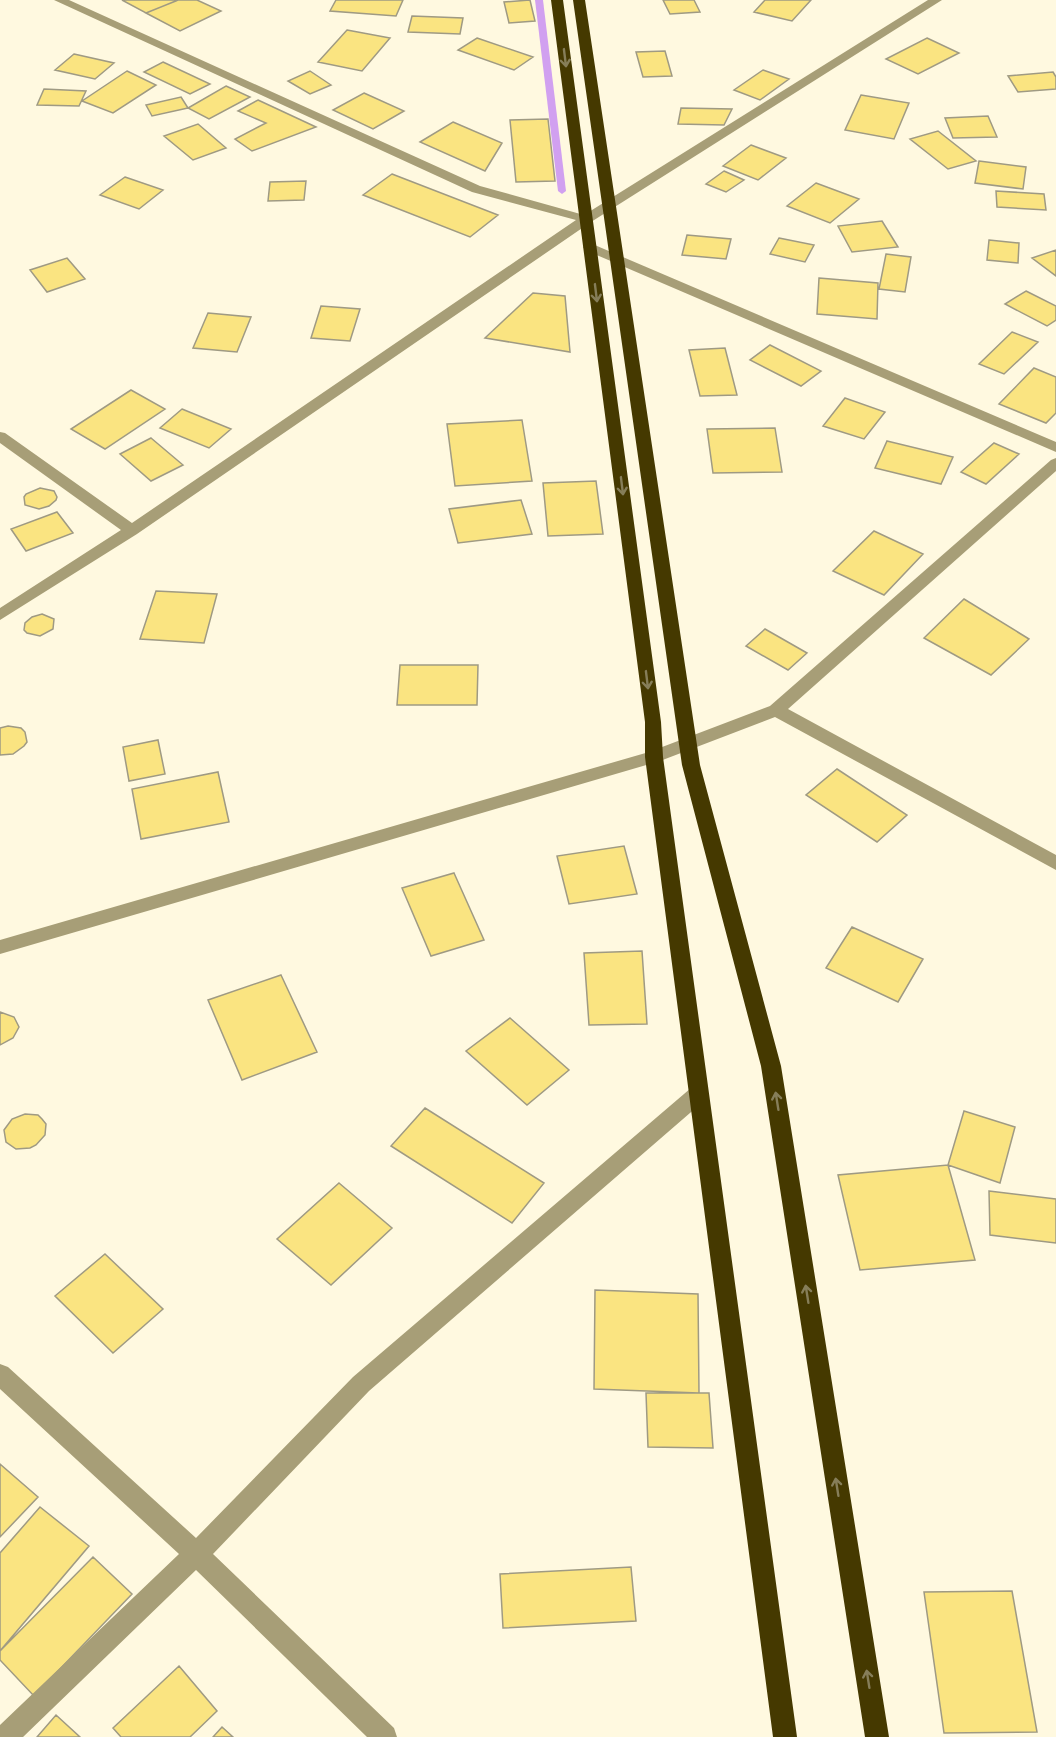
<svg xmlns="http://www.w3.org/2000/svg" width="1056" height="1737" font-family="Jost,sans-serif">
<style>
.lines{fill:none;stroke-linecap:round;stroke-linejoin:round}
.stream{fill:#d1a0f0;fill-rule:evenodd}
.building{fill:#fae481;stroke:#9f9a83;stroke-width:1.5}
.street{fill:#a79e77;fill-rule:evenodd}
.highway{fill:#453900;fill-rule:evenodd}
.oneway{stroke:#867e59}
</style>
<rect width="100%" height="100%" fill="#fff9e0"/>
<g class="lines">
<path class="stream" d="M535 0H543L566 191 562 194 558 191Z"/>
</g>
<path class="building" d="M122 0H175L176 1 146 13Z
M197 0 221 11 180 31 146 13 178 0Z
M336 0H403L396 16 330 11Z
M530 0 535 21 509 23 504 2Z
M663 0H694L700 12 670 14Z
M765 0H811L792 21 754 12Z
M412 16 463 18 460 34 408 32Z
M347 30 390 38 362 71 318 62Z
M477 38 533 57 514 70 458 50Z
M927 38 959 53 918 74 886 59Z
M665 51 672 76 643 77 636 52Z
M74 54 114 63 95 79 55 70Z
M163 62 210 84 190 94 144 72Z
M763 70 789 79 760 100 734 90Z
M127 71 156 85 113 113 82 101Z
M310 71 331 85 310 94 288 81Z
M1053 72 1056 77V89L1018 92 1008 76Z
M226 86 250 97 209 119 188 108Z
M44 89 86 91 79 106 37 105Z
M364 93 404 111 373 129 333 110Z
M861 95 909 103 894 139 845 130Z
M181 97 188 108 152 116 146 105Z
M258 100 316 127 252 151 235 139 266 123 238 111Z
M681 108 732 109 724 125 678 124Z
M988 116 997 137 953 138 945 118Z
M548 119 555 181 516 182 510 120Z
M453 122 502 143 485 171 420 142Z
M198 124 226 148 193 160 164 136Z
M938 131 976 161 948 169 910 139Z
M751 145 786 158 758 180 723 166Z
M979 161 1026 167 1023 189 975 183Z
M724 171 744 180 726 192 706 184Z
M392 174 498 215 470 237 363 195Z
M125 177 163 190 139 209 100 195Z
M306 181 304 200 268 201 270 182Z
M816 183 859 199 830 223 787 206Z
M996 191 1044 194 1046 210 997 207Z
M882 221 898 247 852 252 838 226Z
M687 235 731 239 726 259 682 255Z
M779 238 814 245 805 262 770 254Z
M989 240 1019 243 1018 263 987 260Z
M1056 250V276L1032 258Z
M886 254 911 257 905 292 879 289Z
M67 258 85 279 47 292 30 270Z
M819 278 878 283 877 319 817 314Z
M1026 291 1056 306V320L1047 326 1005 304Z
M533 293 565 296 570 352 485 338Z
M321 306 360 309 350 341 311 338Z
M208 313 251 317 237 352 193 348Z
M1012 332 1038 342 1004 374 979 364Z
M770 345 821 371 801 386 750 360Z
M725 348 737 395 700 396 689 350Z
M1034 368 1056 377V413L1046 423 999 404Z
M131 390 165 409 105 449 71 429Z
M845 398 885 412 864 439 823 426Z
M182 409 231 429 209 448 160 428Z
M522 420 532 481 455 486 447 424Z
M775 428 782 472 713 473 707 429Z
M151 438 183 465 151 481 120 454Z
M887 441 953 457 941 484 875 468Z
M994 443 1019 454 986 484 961 472Z
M596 481 603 534 548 536 543 483Z
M40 488 54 491 57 497 56 500 49 506 39 509 25 505 24 497 26 494Z
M521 500 532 534 458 543 449 509Z
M57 512 73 533 26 551 11 529Z
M874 531 923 554 884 595 833 571Z
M156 591 217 594 204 643 140 639Z
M964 599 1029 639 991 675 924 638Z
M42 614 54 619 53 629 40 636 27 633 24 630 25 623 32 617Z
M765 629 807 653 788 670 746 646Z
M400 665H478L477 705H397Z
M8 726 21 728 25 732 27 742 24 746 13 754 0 755V728Z
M158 740 165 774 129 781 123 747Z
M837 769 907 815 877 842 806 795Z
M218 772 229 822 141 839 132 789Z
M624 846 637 894 569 904 557 856Z
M454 873 484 940 431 956 402 888Z
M852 927 923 959 898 1002 826 968Z
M642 951 647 1024 589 1025 584 953Z
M281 975 317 1052 242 1080 208 1000Z
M0 1012 14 1017 19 1027 13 1038 0 1045Z
M510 1018 569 1070 527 1105 466 1051Z
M425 1108 544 1183 512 1223 391 1146Z
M964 1111 1015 1127 1000 1183 948 1165Z
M25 1114 38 1115 42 1119 46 1124 45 1135 36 1145 30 1148 16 1149 6 1142 4 1130 12 1119Z
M948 1165 975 1260 860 1270 838 1175Z
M339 1183 392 1228 331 1285 277 1239Z
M989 1191 1056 1199V1243L990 1235Z
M105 1254 163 1309 113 1353 55 1296Z
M595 1290 698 1294 699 1393 594 1389Z
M646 1393H709L713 1448 648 1447Z
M0 1464 38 1497 0 1537Z
M40 1507 89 1546 0 1651V1553Z
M93 1557 132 1594 34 1696 0 1660V1651Z
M631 1567 636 1621 503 1628 500 1574Z
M1012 1591 1037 1732 944 1733 924 1592Z
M179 1666 217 1711 190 1737H121L113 1728Z
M56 1715 80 1737H37Z
M222 1727 233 1737H213Z"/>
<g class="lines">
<path class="street" d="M54 0H69L480 186 584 215 928 0H942L591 222 137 534 0 620V608L121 530 0 443V432L5 433 132 523 576 220 472 192Z
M590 243 1056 442V452L585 250 583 247Z
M1056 458V471L788 709 1056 855V870L775 717 660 761 0 954V940L649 752 770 706 1051 460Z
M698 1086 705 1088 708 1094 705 1100 369 1391 213 1554 394 1728 397 1737H367L196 1570 23 1737H0V1725L179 1554 0 1389V1364L8 1367 196 1538 353 1377 691 1088Z"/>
<path class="highway" d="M551 0H563L661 722 663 757 797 1737H773L645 757V722Z
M573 0H585L700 765 781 1066 889 1737H865L761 1066 682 765Z"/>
</g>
<defs><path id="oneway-shaft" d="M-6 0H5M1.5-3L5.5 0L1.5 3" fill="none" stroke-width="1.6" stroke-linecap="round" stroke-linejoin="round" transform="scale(1.5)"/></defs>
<g class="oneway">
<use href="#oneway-shaft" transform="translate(565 58) rotate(83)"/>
<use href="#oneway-shaft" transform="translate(596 293) rotate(83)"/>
<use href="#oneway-shaft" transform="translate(622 486) rotate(83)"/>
<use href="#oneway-shaft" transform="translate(647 680) rotate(83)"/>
<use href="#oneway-shaft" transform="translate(777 1101) rotate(-99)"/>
<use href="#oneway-shaft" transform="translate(807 1294) rotate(-99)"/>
<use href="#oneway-shaft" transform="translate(837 1487) rotate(-99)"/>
<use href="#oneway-shaft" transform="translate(868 1679) rotate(-99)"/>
</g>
</svg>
